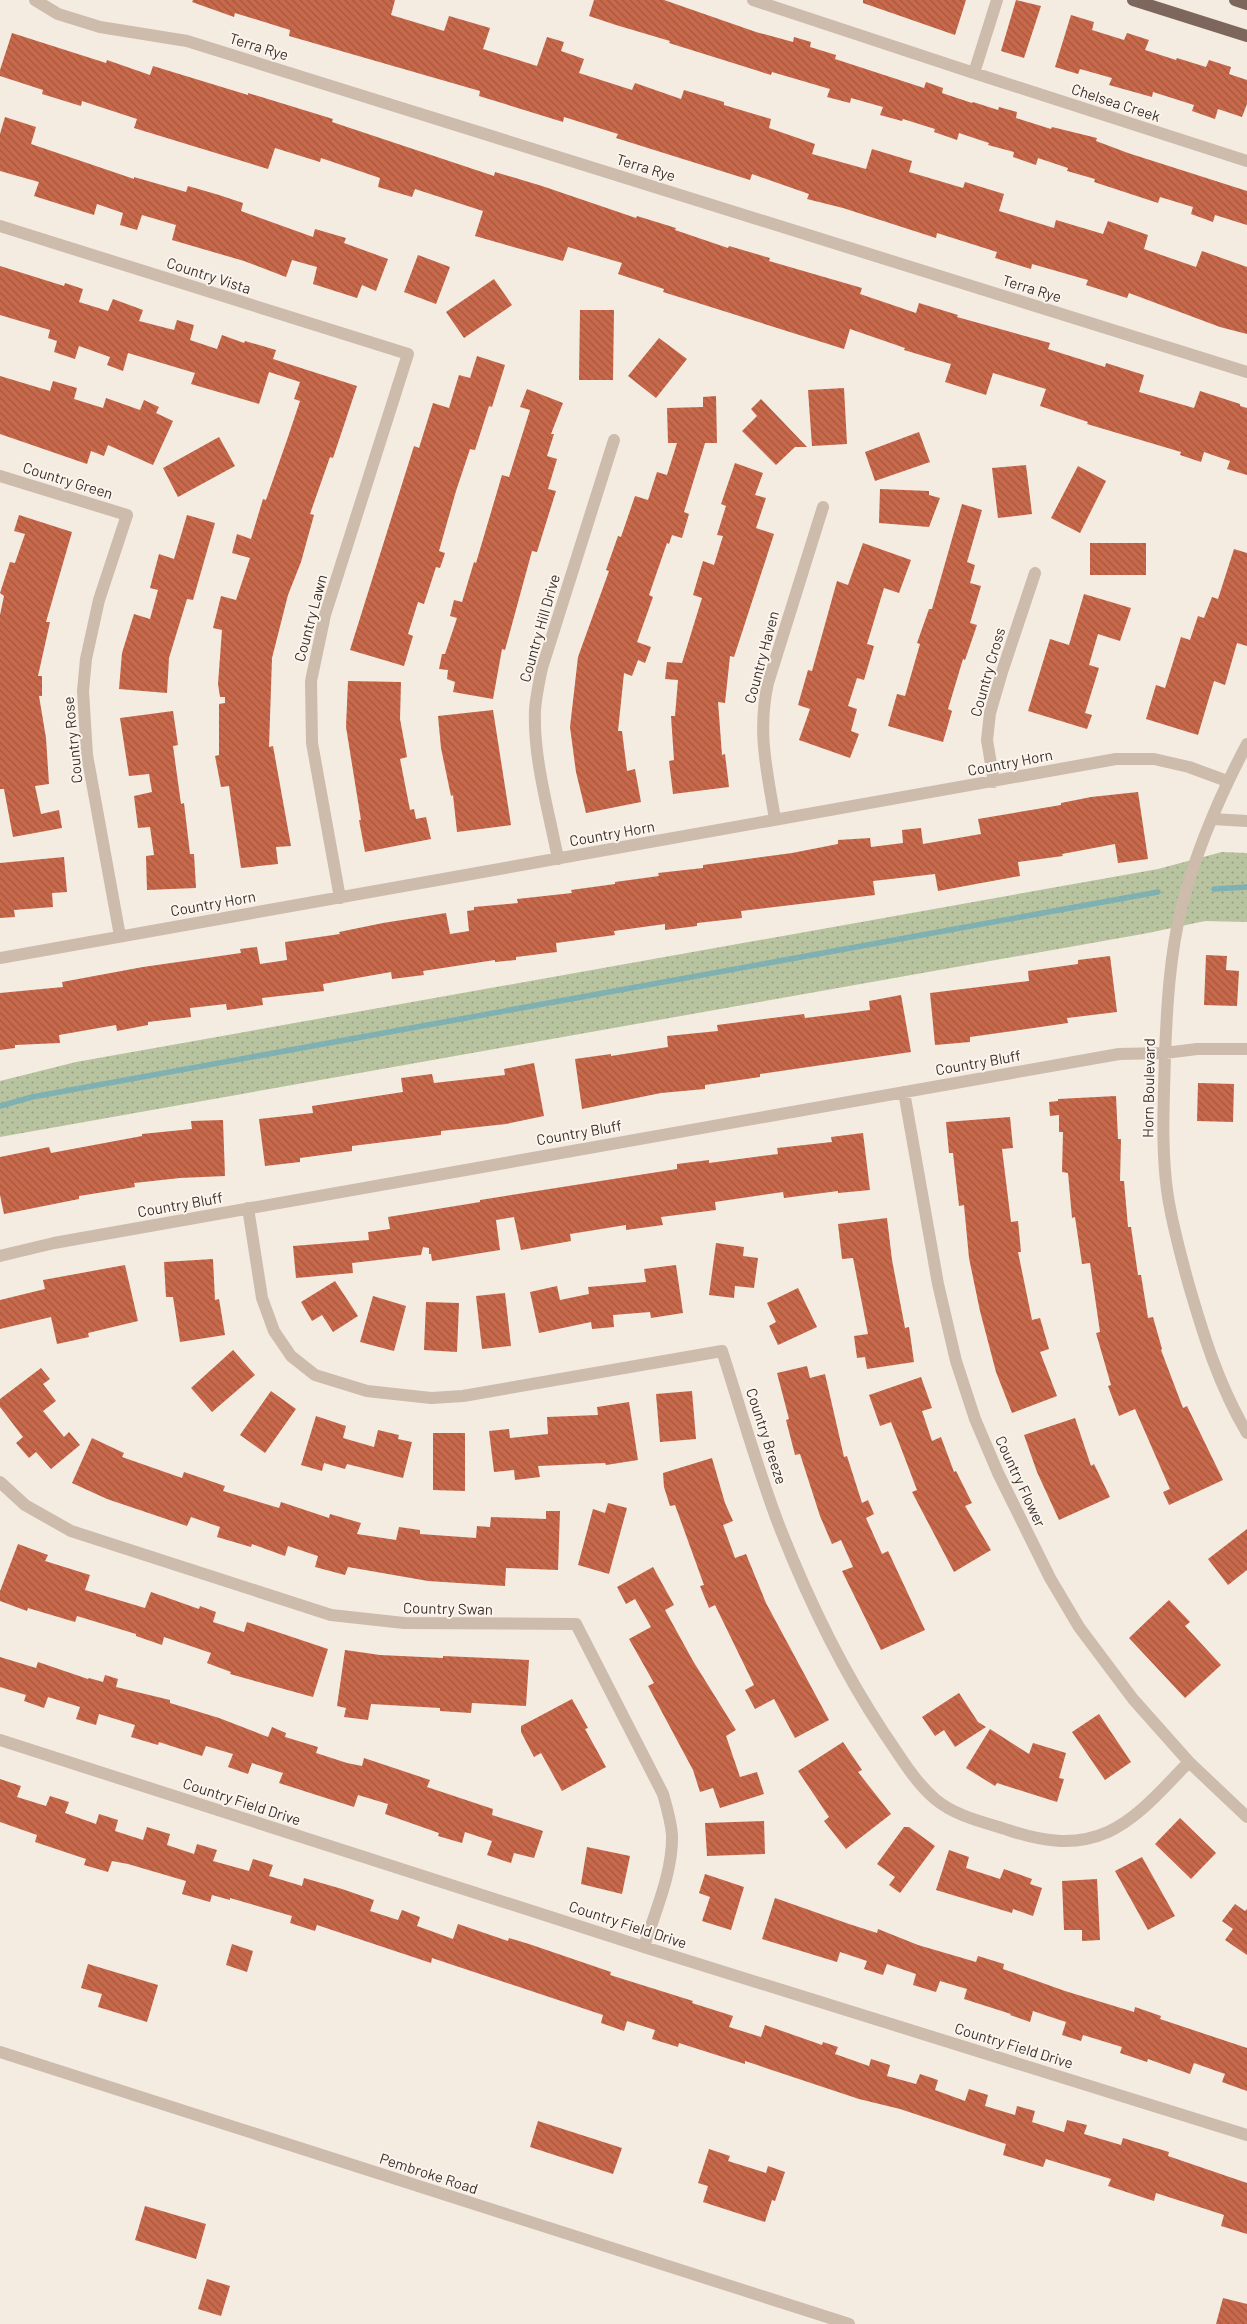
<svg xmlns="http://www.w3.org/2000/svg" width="1247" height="2324" font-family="Barlow,sans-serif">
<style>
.grass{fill:url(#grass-dots)}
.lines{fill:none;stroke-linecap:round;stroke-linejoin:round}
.stream{stroke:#7fb0b2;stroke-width:5.5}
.building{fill:url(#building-back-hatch)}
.minor{stroke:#cdbbac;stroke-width:12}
.major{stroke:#7d675c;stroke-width:12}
.labels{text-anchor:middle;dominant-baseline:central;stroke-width:4;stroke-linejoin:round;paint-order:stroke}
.street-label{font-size:15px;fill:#3b302b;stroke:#fbf5ee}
</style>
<defs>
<pattern id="grass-dots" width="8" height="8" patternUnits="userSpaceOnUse" patternTransform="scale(1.25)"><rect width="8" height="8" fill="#b8c4a0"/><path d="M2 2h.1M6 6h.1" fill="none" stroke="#97a083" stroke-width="1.8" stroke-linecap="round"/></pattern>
<pattern id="building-back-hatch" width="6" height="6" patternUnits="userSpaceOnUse" patternTransform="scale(1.25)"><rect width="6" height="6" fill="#c8694b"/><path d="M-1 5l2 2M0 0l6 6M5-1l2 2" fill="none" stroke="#a4573f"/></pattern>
</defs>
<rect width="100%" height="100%" fill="#f4ebe1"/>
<path class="grass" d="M1222 852 1247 853V922L1205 921 1148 933 0 1137V1081L76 1062 1158 869Z"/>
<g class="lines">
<path class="stream" d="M1214 889 1247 887
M0 1106 32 1097 1158 892"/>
</g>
<path class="building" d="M193 0H395L391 15 444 31 449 16 490 28 483 49 537 66 547 37 564 42 561 51 584 59 579 73 632 90 635 83 681 99 684 90 724 102V105L771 119 769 128 815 144 812 154 866 169 872 149 912 161 909 172 963 188 965 182 1004 194 999 211 1054 228 1056 220 1103 234 1108 221 1148 235 1144 249 1196 267 1202 251 1247 267V334L1220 327 1129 293 1127 298 1086 285 1088 280 1032 264 1031 269 995 258 997 252 937 233 936 238 843 208 807 199 809 194 752 174 750 180 616 138 618 134 564 117 563 122 479 96 480 91 289 36 290 30 235 13 234 17 192 2Z
M594 0H664L756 32 793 42 794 37 811 42 810 47 836 55 835 59 924 88 926 82 943 88 942 93 972 103 973 102 998 110 999 107 1017 112 1016 118 1051 129 1052 127 1097 138 1096 141 1128 153 1247 191V225L1215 215 1213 222 1191 214 1193 207 1160 197 1158 203 1094 182 1095 179 1067 171 1068 168 1038 158 1036 165 1013 157 1014 152 988 145 989 143 959 133 957 140 934 132 935 129 903 119 902 121 880 115 883 107 851 98 850 103 827 97 830 89 772 72 771 75 749 68 669 43 670 41 616 25 589 16Z
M863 0H966L955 35 863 3Z
M1016 0 1041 6 1024 58 1001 51Z
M1071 15 1094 22 1092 30 1124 40 1127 33 1149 40 1145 50 1176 60 1177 58 1206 67 1209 60 1231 67 1229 74 1247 80V104L1242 117 1218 109 1215 119 1192 111 1194 105 1153 92 1152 97 1109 85 1112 78 1080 69 1078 74 1055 67Z
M12 33 106 63 107 60 150 75 153 66 248 95V93L333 119 332 122 494 176 495 172 542 186 636 218 637 216 676 228 675 230 728 248 729 246 770 258 769 261 862 288 860 294 916 313 919 303 958 315 957 317 1050 343 1048 349 1105 367 1106 363 1144 375 1139 392 1194 408 1200 391 1240 404V406L1247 408V475L1227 469 1230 461 1204 452 1201 462 1180 455 1181 452 1087 424 1088 422 1040 406 1046 389 993 373 986 395 945 382 951 364 904 350 905 348 850 329 844 349 663 292 664 289 618 274 622 263 568 247 563 261 475 236 483 211 415 189 412 197 378 187 380 178 321 158 320 162 275 148 268 169 134 128 137 119 82 101 81 106 42 94 43 90 0 76V70Z
M5 117 36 127 31 144 134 179V177L186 192 188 186 219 195 243 203 241 211 313 237 315 229 346 238 344 243 388 259 376 291 362 285 357 298 313 284 317 267 292 260 286 277 244 261 172 240 176 225 142 215 137 230 120 225 123 213 97 204 94 215 34 196 39 182 0 171V134Z
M418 255 450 267 436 304 404 292Z
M0 266 64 286 65 283 83 289 79 302 108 311 113 299 143 310 139 321 174 330 177 320 194 325 190 340 217 349 222 335 244 343 245 341 276 350 273 359 357 386 333 458 330 457 310 514 314 515 301 562 288 595 272 658 269 747 273 746 291 846 276 847 278 864 241 868 229 786 221 787 215 756 219 755V704L225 703V697H220L218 684 222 630 213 628 221 596 236 600 250 558 232 553 237 534 251 539 263 499 266 500 288 437 300 401 294 399 300 382 269 372 259 404 191 384 195 373 128 353 123 371 107 365 110 357 79 346 75 359 54 352 57 341 48 338 50 330 0 315Z
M494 279 512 305 464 338 446 312Z
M580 310H614L613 380H579Z
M659 338 687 359 656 398 628 376Z
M477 356 505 365 492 407 489 406 475 450 470 449 456 491 439 551 445 553 440 568 436 567 424 604 418 602 408 634 413 636 404 666 350 650 414 446 419 448 433 403 449 408 459 375 470 378Z
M0 376 50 391 53 381 77 388 74 399 103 408 106 398 140 410 144 400 159 407 156 413 173 421 153 465 108 445 104 456 91 451 87 464 0 434Z
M844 388 847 444 812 446 808 390Z
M527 389 563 403 551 434H554L547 456 557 459 548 489 556 491 537 552 532 551 505 650 502 649 493 699 453 692 455 682 447 679 448 670 439 669 442 654H445L457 618 450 616 454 600 462 602 474 562 476 563 502 475 509 477 530 410 520 407Z
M716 396 717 443H705L684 512 689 514 682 538 672 535 669 544 667 543 649 595 653 597 637 642 651 647 645 663 638 660 632 676 624 673 618 731H622L627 771 635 769 641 802 586 813 576 772 570 727 578 657 609 571 606 570 618 536 621 537 635 496 648 500 657 472 667 475 677 443H668L667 408 703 407V397Z
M761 399 807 447H795L776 465 742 431 757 416 751 409Z
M919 432 930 462 875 481 865 452Z
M219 437 235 466 178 497 163 468Z
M735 463 763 473 755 495 766 498 756 528 774 534 734 657 730 656 725 703 718 702 722 755 725 754 729 787 673 794 669 761 674 760 671 716H675L678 680 665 679 667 662 682 663 702 598 693 595 703 561 714 565 723 536 717 535 726 506 721 504Z
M1026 465 1032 514 998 518 992 468Z
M1078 466 1106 481 1080 533 1051 518Z
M880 489 929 491V495L940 498 929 527 879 523Z
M962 504 982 510 967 562 975 565 970 583 981 586 970 623 977 625 965 660 963 659 948 709 952 711 943 742 888 726 897 694 905 696 920 644 917 643 929 609H932Z
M19 515 72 532 46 622H50L38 676H42V696H39L46 738 49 784 35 786 41 814 59 810 62 828 13 837 4 789H0V615L4 596 0 593 10 562 15 563 25 534 14 531Z
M187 515 215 523 193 600 187 599 169 658 167 693 119 689 122 653 134 614 150 619 158 590 150 588 159 554 174 559Z
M863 543 911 560 899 593 884 588 867 644 874 646 864 680 857 678 848 706 857 709 851 731 859 734 850 758 799 740 810 709 798 705 808 670 812 671 837 581 848 585Z
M1090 543H1146V575H1090Z
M1234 549 1247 553V646L1237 643 1225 685 1214 681 1198 735 1146 719 1156 685 1165 688 1181 637 1190 640 1198 616 1204 618 1212 597 1218 599Z
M1084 594 1131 608 1120 641 1098 634 1089 665 1099 668 1085 713 1092 715 1087 729 1028 711 1050 639 1069 645Z
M348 681 401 682 400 719 407 757 400 759 410 810 414 809 416 819 426 817 431 839 365 852 359 820H361L346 727Z
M493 710 511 825 457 832 453 795 451 796 441 748 438 716Z
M173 711 178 745 173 746 181 804 184 803 190 854H194L196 888 147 890 146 856 154 855 150 827 138 828 134 796 152 792 149 774 129 776 120 718Z
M1138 792 1148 859 1118 863 1115 844 1062 854 1063 856 1018 862 1020 876 938 891 935 874 873 881 875 895 741 911 742 918 697 923V926L665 930V924L614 931 615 935 556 943 557 952 516 957V960L495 962V960L423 971 424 975 392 979 391 972 323 984 324 991 262 998 263 1005 227 1010 226 1004 190 1008 191 1017 148 1022V1025L117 1031 116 1025 59 1035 60 1043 15 1045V1048L0 1050V993L63 987 62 982 143 967 241 953 240 949 257 947 260 964 287 960 285 942 340 934 339 932 383 923 446 913 450 934 469 931 467 911 474 910V907L518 903 517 899 572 893 571 890 615 884V882L659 876 658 873 703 868V865L792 853 838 844V840L870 838 871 847 903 843 902 830 921 828 923 844 981 834 978 819 1061 805V803L1091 797Z
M64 857 67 892 52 893 53 907 14 910 15 917 0 918V863Z
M1206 955 1227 956 1226 970 1239 971 1237 1006 1204 1005Z
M1110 956 1117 1012 1067 1018 1068 1023 970 1037V1042L935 1045 930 993 1029 981 1028 971 1078 964V960Z
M901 995 911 1052 760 1074V1077L705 1085V1089L661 1093 582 1109 575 1059 611 1054V1056L668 1047 667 1036 718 1031 717 1025 804 1014 805 1018 870 1010 869 1001Z
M534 1063 544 1116 506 1124 441 1131V1135L352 1146V1151L300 1158V1162L265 1166 259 1119 313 1113 312 1106 403 1092 401 1078 432 1074 434 1083 505 1075 504 1069Z
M1198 1083 1234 1084 1233 1122 1197 1121Z
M1116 1096 1118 1139H1121L1120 1181H1124L1128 1227H1131L1138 1275H1141L1148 1318 1153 1317 1162 1349 1161 1350 1183 1408 1187 1406 1223 1480 1169 1505 1163 1492 1170 1489 1135 1409 1119 1416 1108 1386 1111 1385 1096 1333 1100 1332 1090 1263 1082 1264 1075 1217 1072 1218 1068 1173 1062 1172 1063 1132H1059V1115L1050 1116 1049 1102 1058 1101V1099Z
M1010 1117 1013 1148 1002 1149 1011 1222 1018 1221 1021 1252H1018L1032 1320 1040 1318 1049 1349 1040 1352 1057 1396 1012 1413 996 1372 980 1311 969 1258 964 1205 959 1206 953 1153H949L946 1122Z
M223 1120 225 1176 180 1178 134 1183 135 1187 79 1196V1199L4 1214 0 1195V1157L49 1147 51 1153 142 1136V1134L192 1129 191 1121Z
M863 1133 870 1190 838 1193V1191L784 1198 783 1192 715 1202 716 1210 661 1217 663 1225 626 1230V1225L570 1234 571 1241 521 1250 514 1217 496 1220 500 1250 432 1261 431 1254H429V1248L423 1247 421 1255 352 1263 353 1273 296 1278 293 1246 369 1240 368 1232 390 1229 388 1217 480 1202V1200L677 1169V1164L709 1160V1163L778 1154 777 1148 832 1142 831 1137Z
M887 1218 892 1260 905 1328 909 1327 914 1362 867 1369 865 1357 857 1358 854 1336 868 1334 853 1258 842 1259 838 1224Z
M716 1243 744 1247 743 1256 758 1258 754 1288 735 1286 734 1298 709 1295Z
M213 1259 215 1300 219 1299 225 1335 180 1342 173 1297H166L164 1262Z
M125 1265 138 1321 88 1333 89 1337 57 1344 51 1317 0 1329V1300L45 1289 43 1280Z
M676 1265 683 1313 651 1318 650 1312 613 1315 614 1327 592 1329 591 1322 539 1333 530 1292 557 1286 560 1300 589 1294 588 1287 646 1282 644 1269Z
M335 1281 358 1316 333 1332 322 1315 312 1321 301 1302Z
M798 1288 817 1327 778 1345 769 1326 776 1322 767 1303Z
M505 1293 511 1346 482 1349 476 1296Z
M373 1296 406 1306 394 1351 360 1342Z
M426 1302 459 1303 457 1352 424 1350Z
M233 1350 255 1375 212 1412 191 1388Z
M807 1366 810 1378 825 1374 844 1457 847 1456 862 1503 868 1500 874 1514 866 1518 882 1554 888 1551 925 1630 881 1650 842 1571 853 1567 841 1540 832 1544 820 1516 800 1454 795 1455 786 1420 789 1419 777 1373Z
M41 1368 50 1379 43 1384 56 1401 43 1411 64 1437 69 1432 80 1445 51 1469 36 1452 29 1458 16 1443 23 1437 0 1407V1399Z
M921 1377 932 1408 922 1411 932 1441 941 1437 954 1472 956 1471 972 1503 965 1506 991 1550 954 1572 912 1492 917 1490 891 1422 880 1426 869 1395Z
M271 1391 296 1409 265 1453 240 1435Z
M692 1391 696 1439 660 1442 656 1394Z
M629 1402 638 1460 606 1465 605 1463 538 1466 540 1477 515 1480 514 1470 494 1472 489 1431 509 1429 510 1438 548 1434 547 1417 598 1415 597 1407Z
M316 1416 346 1426 343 1438 374 1447 378 1430 399 1435 398 1439 412 1442 403 1478 347 1464 345 1469 324 1463 322 1471 301 1465Z
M1075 1418 1091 1466 1094 1464 1110 1497 1059 1520 1037 1472 1024 1435Z
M433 1433H465V1491L433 1490Z
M92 1438 124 1453 122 1457 182 1478 184 1472 225 1486 223 1491 279 1508 281 1502 329 1518 330 1514 361 1523 357 1534 396 1540 399 1527 420 1530V1534L476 1538 477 1526 490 1527 491 1517 546 1519V1511H560L558 1570 506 1568 505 1586 428 1581 348 1567 345 1575 315 1567 318 1556 288 1546 285 1556 252 1544 251 1547 217 1537 220 1527 191 1517 187 1526 107 1499 72 1483Z
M712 1458 725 1503 733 1521 723 1525 735 1558 746 1554 766 1603 829 1720 795 1738 774 1699 755 1709 745 1690 754 1685 715 1605 709 1608 700 1586 704 1585 675 1505 670 1506 664 1487 663 1473Z
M608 1503 627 1508 609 1574 578 1565 593 1509 605 1513Z
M1247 1529V1570L1228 1585 1208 1559Z
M18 1544 48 1555 45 1561 90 1575 85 1590 145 1608 151 1592 199 1609 200 1606 216 1612 213 1622 244 1632 247 1622 328 1649 313 1697 230 1674 231 1672 207 1663 211 1653 164 1637 162 1645 136 1636V1634L77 1616 75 1622 28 1608 27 1611 0 1601V1591Z
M653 1567 674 1605 665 1610 693 1661 736 1730 726 1736 740 1777 757 1772 764 1794 720 1808 713 1788 700 1792 693 1770 648 1686 654 1683 629 1639 651 1627 635 1599 626 1604 617 1587Z
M1169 1600 1190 1622 1185 1626 1221 1665 1185 1698 1129 1638Z
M345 1650 380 1655 443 1658V1656L529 1660 526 1706 472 1703 471 1713 440 1711V1708L371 1704 368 1720 344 1717 346 1708 337 1706Z
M0 1657 36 1668 38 1662 88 1679 89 1678 103 1682 105 1675 118 1679 116 1687 170 1700V1703L219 1718 268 1737 272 1727 286 1733 285 1737 318 1747 316 1753 347 1763 362 1766 364 1758 430 1780 427 1787 493 1809 492 1815 543 1831 534 1858 514 1853 511 1863 487 1855 492 1841 465 1832 462 1843 438 1836 439 1833 385 1814 388 1804 358 1795 354 1807 279 1783 283 1773 252 1763 248 1774 228 1767 233 1754 206 1746 202 1756 159 1742 158 1745 131 1737 135 1725 99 1714 96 1725 76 1719 80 1707 48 1697 44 1708 24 1701 26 1695 0 1687Z
M959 1693 978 1722 986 1727 955 1747 944 1730 935 1736 922 1717Z
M572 1699 588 1728 585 1729 606 1767 562 1791 541 1753 534 1757 521 1732V1726Z
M1099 1714 1131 1762 1105 1780 1072 1732Z
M990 1729 1029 1754 1033 1743 1066 1753 1059 1778 1064 1779 1057 1802 997 1783 995 1786 966 1768Z
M843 1742 862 1770 858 1772 891 1814 846 1849 824 1821 829 1817 798 1771Z
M0 1779 21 1786 17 1797 46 1806 50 1796 69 1802 65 1813 96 1824 99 1814 118 1820 115 1831 143 1840 147 1827 170 1834 167 1845 194 1854 197 1844 217 1850 213 1861 249 1871 253 1859 273 1865 269 1876 302 1886 304 1878 342 1889 374 1900 370 1911 398 1920 402 1910 420 1917 417 1926 453 1939 458 1924 508 1941 509 1938 529 1944 611 1972 610 1975 693 2001 692 2003 733 2016 729 2027 761 2037 765 2025 822 2045 823 2042 838 2047 835 2054 869 2066 871 2059 890 2065 887 2076 916 2084 920 2074 938 2080 935 2090 965 2101 969 2089 988 2095 985 2106 1015 2115 1017 2106 1035 2111 1032 2122 1064 2132 1067 2120 1087 2125 1084 2134 1121 2145 1123 2138 1169 2152 1168 2156 1247 2183V2234L1221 2226 1224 2215 1156 2193 1154 2201 1108 2186 1111 2179 1046 2159 1043 2167 1003 2155 1006 2144 900 2109 859 2099 745 2061V2064L679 2043 678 2047 652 2039 655 2030 627 2021 624 2031 601 2023 603 2015 432 1958 431 1963 317 1925 315 1931 290 1923 292 1916 230 1898V1900L212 1895 210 1902 182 1894 186 1881 128 1864 112 1861 108 1872 84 1865 86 1859 35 1842 37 1835 0 1822Z
M1180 1818 1216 1853 1191 1879 1155 1844Z
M764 1821 765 1854 707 1856 705 1823Z
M904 1827H909L935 1846 900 1893 889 1885 895 1877 877 1864Z
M587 1847 630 1856 622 1894 581 1884Z
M949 1850 969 1857 966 1868 1000 1879 1004 1869 1032 1879 1030 1884 1042 1888 1033 1916 1013 1909 1012 1913 936 1890Z
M1142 1857 1175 1916 1148 1930 1115 1871Z
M705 1874 744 1887 731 1930 702 1921 710 1897 699 1893Z
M1097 1879 1100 1940 1082 1941V1930H1064L1062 1881Z
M775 1898 849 1924 877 1933 878 1929 918 1945 976 1962 978 1956 1004 1964 1003 1969 1065 1991 1134 2012 1135 2007 1161 2016 1160 2019 1247 2048V2091L1222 2082 1225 2074 1194 2063 1190 2074 1148 2059 1147 2062 1120 2053 1122 2047 1083 2035 1081 2041 1062 2035 1066 2022 1033 2011 1030 2022 1010 2015 1011 2014 964 1999 967 1989 940 1981 936 1992 913 1985 916 1974 887 1964 883 1975 864 1969 867 1961 840 1952 837 1962 762 1939Z
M1235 1904 1245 1911 1247 1909V1955L1225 1940 1233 1929 1222 1921Z
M232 1944 253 1951 247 1972 226 1965Z
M88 1964 158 1985 147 2022 98 2007 102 1994 81 1988Z
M538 2121 622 2148 613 2174 530 2147Z
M709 2149 730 2156 728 2161 766 2173 768 2166 785 2172 775 2201 772 2200 765 2222 703 2202 708 2186 698 2183Z
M145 2206 206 2224 196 2259 135 2240Z
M207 2279 230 2286 221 2316 198 2309Z
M1223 2298 1247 2304V2324H1216Z"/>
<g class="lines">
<path class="minor" d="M35 0 58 14 100 27 187 41 1247 372
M753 0 974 73
M997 0 974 73 1247 161
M0 226 408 354 325 615 311 681 312 743 340 898
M0 476 127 515 99 600 86 659 83 691 87 755 120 936
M1247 744C1220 795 1197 849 1182 905 1170 953 1167 1004 1165 1054 1164 1100 1161 1145 1167 1190 1171 1221 1180 1252 1188 1282 1203 1334 1219 1386 1247 1433
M994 782 987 740 990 713 1002 672 1035 573
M775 819C767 771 757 732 768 683L823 507
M1212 819 1247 821
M558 859C549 812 533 758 535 710 536 696 539 682 542 668L614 440
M0 958 1116 759H1154L1189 767 1227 781
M904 1092 938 1284 956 1361 975 1419 998 1473 1050 1578 1079 1627 1133 1699 1189 1762 1247 1817
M248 1208 262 1298 274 1331 291 1356 315 1375 367 1391 431 1398 463 1396 722 1351C741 1410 758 1471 780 1528 808 1599 842 1670 884 1733 900 1756 914 1781 935 1799 955 1816 983 1822 1008 1830 1041 1841 1074 1847 1108 1832 1140 1817 1164 1787 1189 1762
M0 1256 54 1243 1119 1054 1165 1053 1197 1049H1247
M0 1482 25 1505 71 1531 331 1615 404 1623 576 1624 663 1794C667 1808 671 1821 672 1835 673 1872 655 1912 644 1947
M0 1740 644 1947 1247 2135
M0 2052 849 2324"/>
<path class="major" d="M1133 0 1247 36
M1235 0 1247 4"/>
</g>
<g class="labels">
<g class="street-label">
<text transform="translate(259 46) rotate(17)">Terra Rye</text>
<text transform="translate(1116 102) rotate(18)">Chelsea Creek</text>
<text transform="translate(646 167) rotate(17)">Terra Rye</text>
<text transform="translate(209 275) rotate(18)">Country Vista</text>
<text transform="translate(1032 288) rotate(17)">Terra Rye</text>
<text transform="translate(68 480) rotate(17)">Country Green</text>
<text transform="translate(310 618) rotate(-75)">Country Lawn</text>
<text transform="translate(539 628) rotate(-74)">Country Hill Drive</text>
<text transform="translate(761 657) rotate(-75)">Country Haven</text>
<text transform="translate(987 672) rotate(-74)">Country Cross</text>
<text transform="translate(72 740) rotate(-96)">Country Rose</text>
<text transform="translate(1010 762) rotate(-11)">Country Horn</text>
<text transform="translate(612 833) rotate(-10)">Country Horn</text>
<text transform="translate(213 903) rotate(-10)">Country Horn</text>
<text transform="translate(978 1062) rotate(-10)">Country Bluff</text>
<text transform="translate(1148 1088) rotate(-89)">Horn Boulevard</text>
<text transform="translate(579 1132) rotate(-10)">Country Bluff</text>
<text transform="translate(180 1204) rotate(-10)">Country Bluff</text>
<text transform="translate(767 1436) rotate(72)">Country Breeze</text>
<text transform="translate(1021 1481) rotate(65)">Country Flower</text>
<text transform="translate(448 1608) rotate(1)">Country Swan</text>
<text transform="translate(242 1801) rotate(18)">Country Field Drive</text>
<text transform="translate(628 1924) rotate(18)">Country Field Drive</text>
<text transform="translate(1014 2045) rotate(17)">Country Field Drive</text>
<text transform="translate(429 2173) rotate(18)">Pembroke Road</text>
</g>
</g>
</svg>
